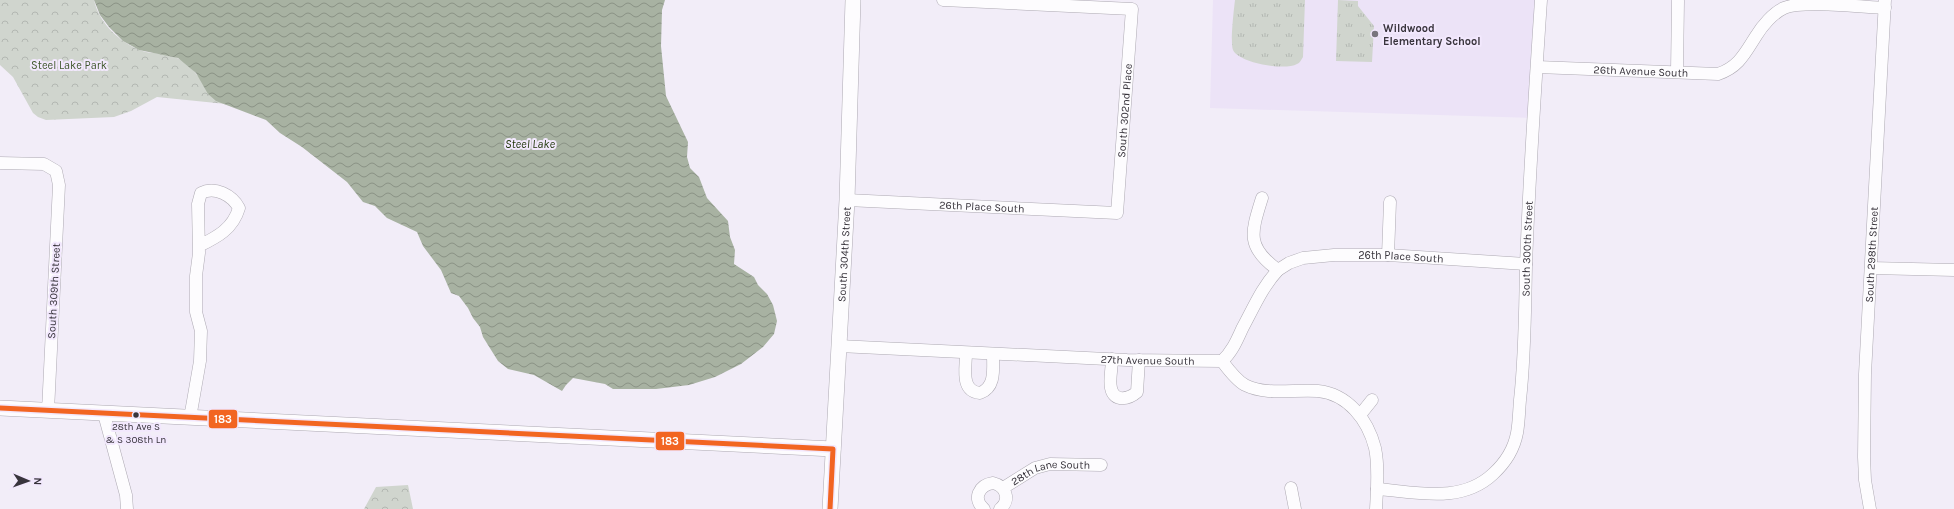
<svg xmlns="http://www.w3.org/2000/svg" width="1954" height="509" font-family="Karla,sans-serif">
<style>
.built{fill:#ece3f7}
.grass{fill:url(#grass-tufts)}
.forest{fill:url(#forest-crowns)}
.water{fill:url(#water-waves)}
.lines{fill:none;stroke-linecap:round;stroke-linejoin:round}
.minor-casing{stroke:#ada9b2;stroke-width:13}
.tertiary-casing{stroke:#ada9b2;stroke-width:16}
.minor{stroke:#fdfcfe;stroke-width:12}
.tertiary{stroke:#fdfcfe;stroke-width:15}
.bus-1-casing{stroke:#f2e8fd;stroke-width:8}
.bus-1{stroke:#f26522;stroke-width:5}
.poi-dot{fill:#79757e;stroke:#f2e8fd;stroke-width:1.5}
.bus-dot{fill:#38343c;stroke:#f2e8fd;stroke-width:1.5}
.labels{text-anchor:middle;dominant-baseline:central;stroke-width:4;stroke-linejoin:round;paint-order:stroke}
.bus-label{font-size:10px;fill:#38343c;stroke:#f2e8fd}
.poi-label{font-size:11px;font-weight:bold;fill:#38343c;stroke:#f2e8fd;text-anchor:start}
.park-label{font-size:11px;fill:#3f582c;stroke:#f2e8fd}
.street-label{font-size:11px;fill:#38343c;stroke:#f2e8fd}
.water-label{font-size:12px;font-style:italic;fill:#1c3306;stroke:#f2e8fd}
.line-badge{stroke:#f2e8fd;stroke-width:1.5}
.badge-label{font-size:11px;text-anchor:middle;font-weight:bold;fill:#fff}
</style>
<defs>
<pattern id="grass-tufts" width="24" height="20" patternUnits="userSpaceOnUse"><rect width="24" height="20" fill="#d0d5ce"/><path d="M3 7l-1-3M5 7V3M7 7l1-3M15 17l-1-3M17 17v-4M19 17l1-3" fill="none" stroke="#b3b7b2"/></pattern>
<pattern id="forest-crowns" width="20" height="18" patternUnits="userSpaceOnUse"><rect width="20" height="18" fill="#d0d5ce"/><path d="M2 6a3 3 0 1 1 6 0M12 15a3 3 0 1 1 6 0" fill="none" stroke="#b3b7b2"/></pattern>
<pattern id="water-waves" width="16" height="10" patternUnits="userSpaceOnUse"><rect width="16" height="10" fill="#a8b2a2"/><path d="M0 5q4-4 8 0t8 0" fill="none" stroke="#8a9285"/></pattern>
</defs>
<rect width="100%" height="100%" fill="#f2edf8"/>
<path class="built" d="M1213 0H1541L1533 118 1210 108Z"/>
<path class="grass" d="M1235 0H1305L1303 57C1301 60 1300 63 1297 64 1285 71 1239 63 1233 50 1230 43 1234 9 1235 0Z
M1338 0 1358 1V6L1374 26 1372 62 1336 61Z"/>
<path class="forest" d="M0 0H94C99 24 123 46 146 52 156 54 170 53 179 59 185 62 193 69 197 75 209 89 206 97 226 104L157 97 131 111 114 117 46 120 38 117 33 113 13 77 0 65Z
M408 485 413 509H364L376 487Z"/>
<path class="water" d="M94 0H665L662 10 661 46 666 96 688 142 687 157 690 168 699 177 707 198 728 221 730 237 735 250 734 264 754 277 758 285 767 294 773 305 777 321 774 334 763 347 741 364 715 377 689 385 656 389H613L605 384 573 378 566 385 562 391 534 375 508 369 498 361 483 337 480 327 473 318 468 308 459 296 451 293 441 270 423 246 417 232 387 218 375 206 363 202 347 182 302 147 280 133 266 120 216 101 208 94 196 73 178 58 139 50 123 41 109 27 100 15Z"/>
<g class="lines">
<g class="minor-casing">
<g id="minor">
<path id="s1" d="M1537 67 1718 74C1739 67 1745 53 1756 36 1762 26 1773 13 1784 8 1802 0 1862 7 1885 8"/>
<path d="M1677 71 1678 1"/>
<path d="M0 163 44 164 56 171 59 185 48 411"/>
<path id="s2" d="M847 200 1117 213 1132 9 943 0"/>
<path d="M1388 255 1390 202"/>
<path d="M1871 268 1954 270"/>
<path id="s3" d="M1278 270 1289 263 1303 258 1334 255H1388L1526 264"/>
<path id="s4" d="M839 346 1127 360 1222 361C1228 369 1236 380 1245 385 1267 396 1294 389 1318 391 1348 394 1368 420 1375 448 1379 467 1377 490 1376 509"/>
<path d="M966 353C966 368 960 391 980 393 996 387 993 369 993 354"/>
<path d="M1112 359C1112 368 1109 380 1111 388 1114 403 1129 399 1137 392L1139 360"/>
<path d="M1222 361C1232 352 1237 340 1242 329 1253 309 1262 287 1278 270 1246 247 1251 233 1262 198"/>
<path d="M104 414 126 495 127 509"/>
<path d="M1360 415 1372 400"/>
<path d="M190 418 200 361 201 331 196 312V276L199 253 198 204 201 193C215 186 232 195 239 208 233 229 217 237 199 246"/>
<path id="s5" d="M1003 488 1035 468 1050 464 1101 465"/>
<path d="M1291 488 1295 509"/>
<path id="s6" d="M1377 489C1417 492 1461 504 1493 474 1505 463 1514 449 1517 433 1519 422 1519 411 1520 400 1525 356 1525 311 1526 266 1529 178 1535 89 1541 0"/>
<path d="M984 509C972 499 979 485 993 483 1006 486 1011 500 1000 509"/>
<path id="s7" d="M1870 509 1865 480 1864 457 1865 374 1885 0"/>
</g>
</g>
<g class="tertiary-casing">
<g id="tertiary">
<path d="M0 408 833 449"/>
<path id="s8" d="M830 509 847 200 853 0"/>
</g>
</g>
<use href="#minor" class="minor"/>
<use href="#tertiary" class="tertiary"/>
<g class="bus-1-casing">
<path id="bus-1" d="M0 408 833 449 830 509"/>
</g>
<use href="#bus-1" class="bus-1"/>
</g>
<circle class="poi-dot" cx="1375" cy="34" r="4"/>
<circle class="bus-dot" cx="136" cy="415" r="3.5"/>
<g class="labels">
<g class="bus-label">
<text x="136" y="427">28th Ave S<tspan x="136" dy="13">&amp; S 308th Ln</tspan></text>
</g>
<g class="poi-label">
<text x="1383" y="28">Wildwood<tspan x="1383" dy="13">Elementary School</tspan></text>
</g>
<g class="park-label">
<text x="69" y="65">Steel Lake Park</text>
</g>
<g class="street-label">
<text stroke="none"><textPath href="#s1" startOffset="104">26th Avenue South</textPath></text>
<text stroke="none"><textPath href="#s2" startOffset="373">South 302nd Place</textPath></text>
<text stroke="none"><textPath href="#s2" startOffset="135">26th Place South</textPath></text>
<text stroke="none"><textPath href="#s6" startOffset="354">South 300th Street</textPath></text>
<text stroke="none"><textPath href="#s8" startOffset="255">South 304th Street</textPath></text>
<text stroke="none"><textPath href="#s7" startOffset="255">South 298th Street</textPath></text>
<text stroke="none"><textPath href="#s3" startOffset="126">26th Place South</textPath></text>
<text transform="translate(54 291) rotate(-87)">South 309th Street</text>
<text stroke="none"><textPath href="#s4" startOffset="309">27th Avenue South</textPath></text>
<text stroke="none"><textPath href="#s5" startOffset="52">28th Lane South</textPath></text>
</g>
<g class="water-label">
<text x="530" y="144">Steel Lake</text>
</g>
</g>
<g class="line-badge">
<rect x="208" y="409" width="30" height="20" rx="4" fill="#f26522"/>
<rect x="655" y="431" width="30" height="20" rx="4" fill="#f26522"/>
</g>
<g class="badge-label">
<text x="223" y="423">183</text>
<text x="670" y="445">183</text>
</g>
<g transform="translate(28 481) rotate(92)" stroke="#f2e8fd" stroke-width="3" paint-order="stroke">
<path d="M0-3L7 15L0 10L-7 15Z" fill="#38343c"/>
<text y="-6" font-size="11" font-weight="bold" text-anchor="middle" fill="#38343c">N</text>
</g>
</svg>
